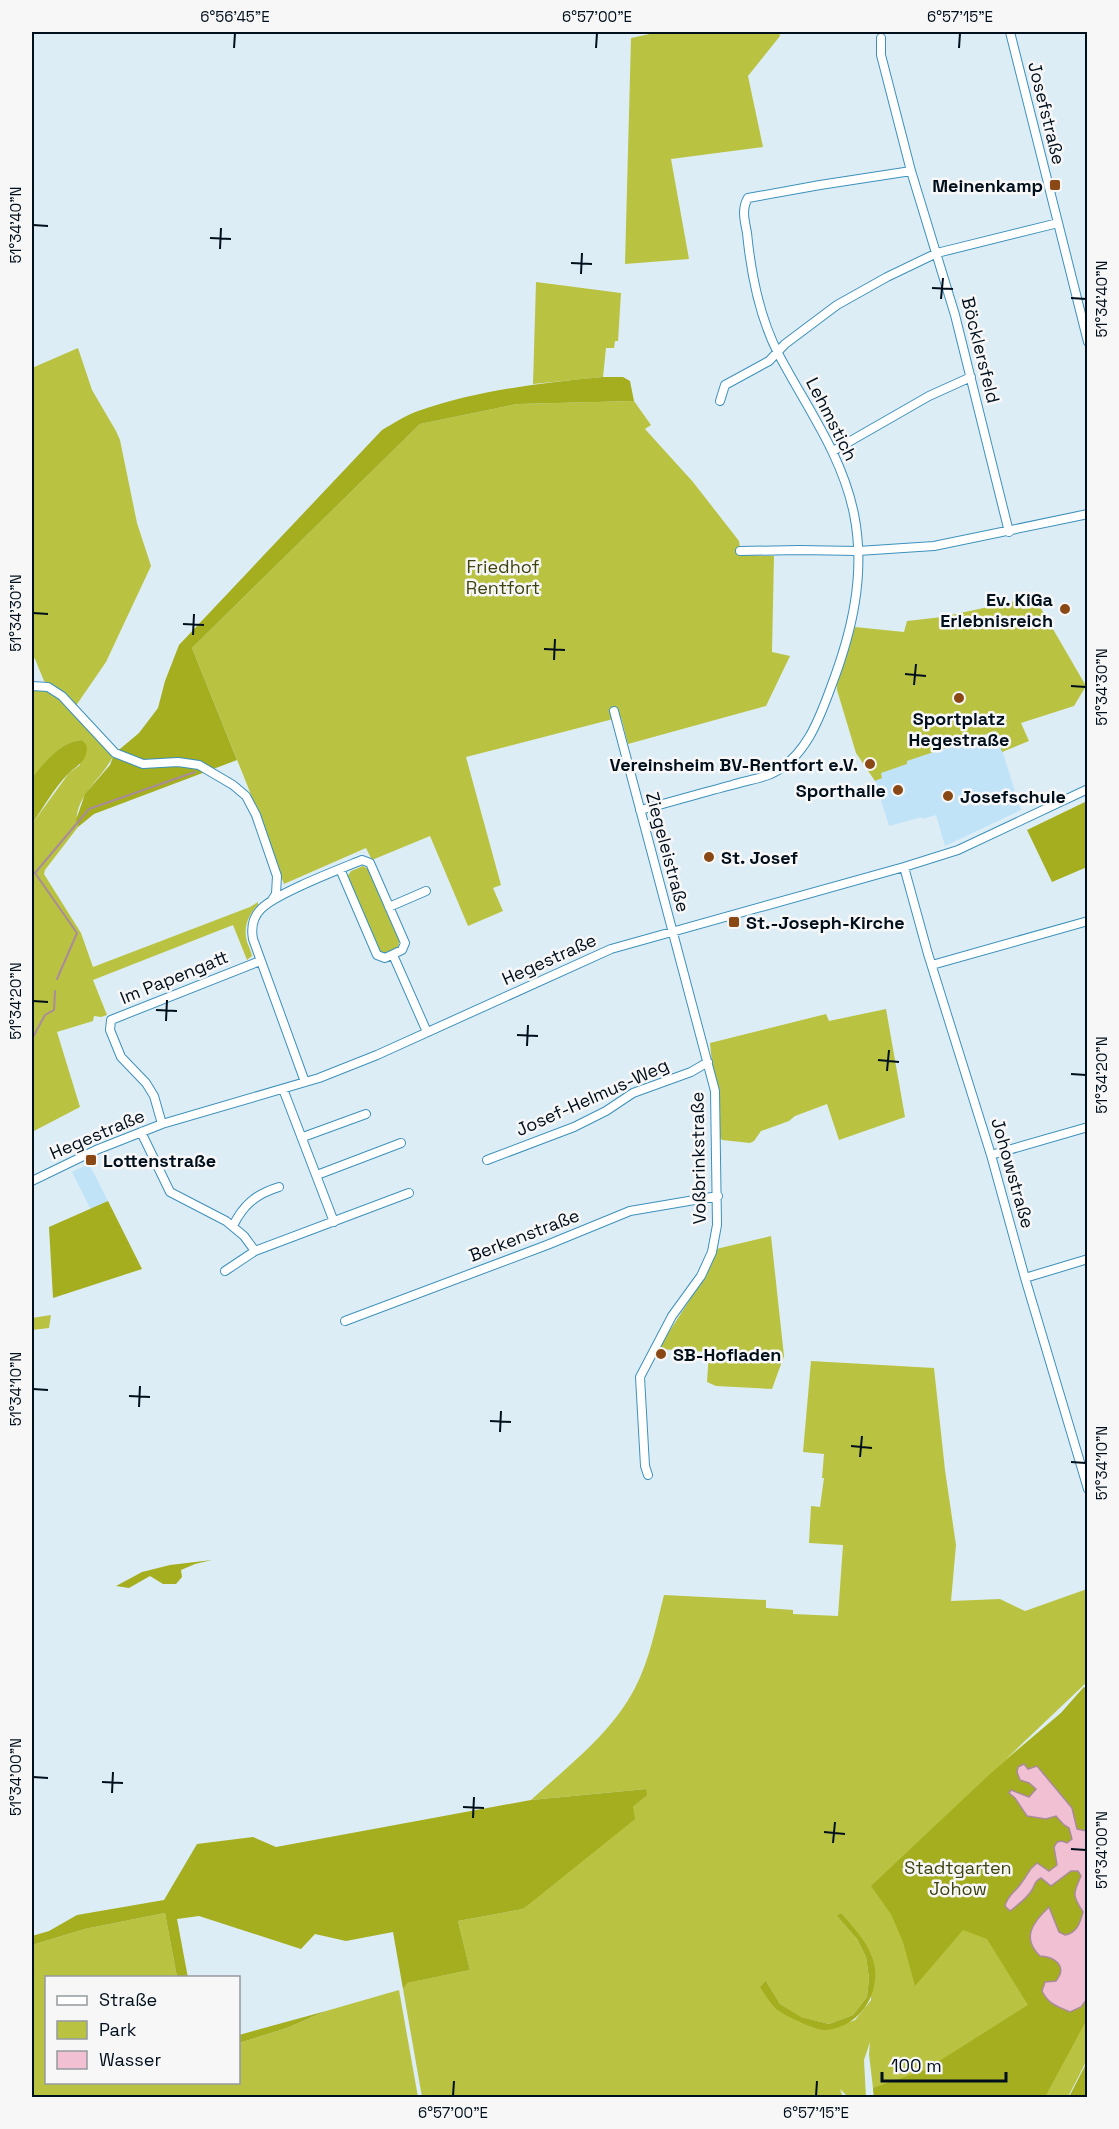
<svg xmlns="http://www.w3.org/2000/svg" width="1119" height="2129" font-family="'Space Grotesk',sans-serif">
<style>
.built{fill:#c1e3f7}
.green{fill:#b9c341;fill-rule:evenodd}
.forest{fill:#a4ae1e}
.water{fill:#f1c0d3;stroke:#a98b9c;stroke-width:1.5}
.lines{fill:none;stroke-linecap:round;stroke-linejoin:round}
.stream{stroke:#a98b9c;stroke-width:2}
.street-casing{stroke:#3c91bc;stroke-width:10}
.street{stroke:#fff;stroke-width:8}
.ticks{fill:none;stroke:#000f1c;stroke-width:2}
.poi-dot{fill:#894814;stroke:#f7f7f7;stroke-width:2}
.labels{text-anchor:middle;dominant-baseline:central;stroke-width:5;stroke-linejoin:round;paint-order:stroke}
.street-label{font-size:18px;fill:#000f1c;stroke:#f7f7f7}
.poi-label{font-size:18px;font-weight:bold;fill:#000f1c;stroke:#f7f7f7;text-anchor:start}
.park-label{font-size:18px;fill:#3f430d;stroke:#f7f7f7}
.neatline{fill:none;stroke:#000f1c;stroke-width:2}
.ticks-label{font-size:15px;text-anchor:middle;fill:#000f1c}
</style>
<rect width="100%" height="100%" fill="#ddedf6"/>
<path class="built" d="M996 731 1021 810 945 846 936 815 923 819 922 817 889 826 875 781 882 778 880 773 907 764 906 761Z
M89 1164 108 1201 91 1210 72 1172Z"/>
<path class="green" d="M659 32H779L780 36 748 76 763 147 671 159 689 259 625 264 631 38Z
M536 282 621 293 618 341H615L614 348H606L603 377 533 384Z
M78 348 92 390 116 431 120 440 137 523 151 566 106 662 75 707 60 692 44 681 35 659 32 656V368Z
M634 401 651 425 645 429 693 482 739 541 741 555 774 556 772 652 790 656 766 706 628 744 621 717 466 757 501 885 493 888 503 911 468 926 430 836 372 860 366 848 284 884 248 787 192 648 420 424 517 404Z
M1020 600 1022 609 1039 605 1086 686 1074 706 1021 723 1029 741 1002 752 996 731 907 761V764L881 773 882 778 875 781 856 753 837 690V684L855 627 904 632 907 621 942 617Z
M32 689 42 690 54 694 114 754C105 777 70 799 78 827L45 870 44 874 81 933 93 967 250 907 258 902V905C248 915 243 928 247 942 249 947 251 951 252 956L247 960 233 925 93 980 107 1015 101 1017 94 1016 93 1021 57 1032 80 1107 32 1132V824L69 773 80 765 81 740C61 742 46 763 32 777Z
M363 866 368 869 400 941 397 949 385 953 379 951 347 877 351 871Z
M886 1009 905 1117 839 1140 827 1104 795 1116 789 1121 761 1131 754 1141 750 1143 722 1140 719 1136 710 1043 826 1014 829 1021Z
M771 1236 784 1356 772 1389 716 1386 707 1382 709 1352 658 1349 705 1276 716 1249Z
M51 1315 49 1328 32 1330V1318Z
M811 1361 934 1368 945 1470 956 1545 951 1601 1000 1599 1025 1611 1087 1589V1682L1005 1760 1061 1713 1084 1687 1087 1690V2060L1068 2097H874L869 2054 870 2042 864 2060 866 2097H848L840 2089 843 2097H422L403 1989 406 1983 470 1970 458 1921 523 1909 646 1795V1789L531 1800C568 1766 611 1734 635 1688 650 1659 656 1626 664 1595L766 1600V1608L793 1610V1614L838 1616 843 1545 809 1543 811 1506 820 1507 824 1478H822L824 1454 803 1452ZM841 1913 872 1956 871 2000 855 2020 826 2030 775 2008 766 1981 780 2004 800 2017 829 2024 853 2015 867 1997 869 1978 866 1957 857 1939 838 1917Z
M165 1913 177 1977 46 1978V2082H238L239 2043 287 2028 326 2011 399 1990 418 2097 32 2098V1945L85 1929Z"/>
<path class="forest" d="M603 377H623L630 381 634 401 517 404 420 424 192 648 237 760 94 814 78 827 76 820 85 794 110 765 114 754 139 733 158 708 165 681 179 645 382 430C394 423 406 415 418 411 478 390 541 383 603 377Z
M81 740C88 744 88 749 85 757 81 765 75 767 69 773 54 788 43 808 32 824V777C45 763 60 742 81 740Z
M1087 801V867L1052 882 1027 830Z
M108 1201 142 1269 53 1298 49 1227Z
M212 1560 195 1564 181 1570 182 1577 176 1584H163L150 1576 129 1588 116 1586 142 1572 170 1565Z
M1084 1687 1087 1690V2019L1045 2097H874L873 2088 925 2070 1028 2005 987 1939 963 1930 915 1986 903 1942 891 1914 871 1886 990 1774 1061 1713Z
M646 1789 647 1795 633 1807 635 1819 523 1909 458 1921 470 1970 407 1983 403 1989 393 1932 346 1941 315 1934 301 1949 199 1916 177 1919 188 1978 177 1977 165 1913 85 1929 32 1945V1936L49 1931 77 1915 164 1900 197 1844 253 1837 276 1847 531 1800Z
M841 1913C852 1926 864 1938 871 1954 885 1987 863 2026 827 2030 816 2031 786 2016 776 2009 770 2003 765 1994 760 1987L766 1981 780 2004 801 2017 829 2024 853 2015 867 1997 869 1978 866 1957 857 1939 837 1916Z
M326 2011 287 2028 239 2043V2035Z
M1087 2062V2097H1069Z"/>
<path class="water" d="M1024 1764 1028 1769 1037 1766 1072 1808 1077 1829 1087 1831V1999L1081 2007 1070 2012C1057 2006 1049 2005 1042 1991L1045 1982 1056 1981C1068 1966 1055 1957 1040 1956 1021 1938 1033 1922 1049 1907L1059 1932 1065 1935C1077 1933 1080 1923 1083 1912 1072 1895 1073 1894 1081 1876L1078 1871H1071L1051 1886 1041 1878C1035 1881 1035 1884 1032 1890 1027 1898 1018 1905 1010 1911L1005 1906C1008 1894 1016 1892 1022 1882 1029 1873 1027 1871 1037 1863L1049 1871 1057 1865 1054 1847 1057 1842 1062 1841 1067 1843 1072 1839 1069 1828 1064 1825 1056 1816 1046 1819 1027 1816 1015 1798 1009 1793 1011 1790 1029 1797 1036 1789 1029 1783 1020 1780 1017 1772 1018 1767Z"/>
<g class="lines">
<path class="stream" d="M57 979 77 933 35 873 89 809 195 772
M32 1039 45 1015 54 1010 55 991
M32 1423V1454
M1086 2098 1088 2095"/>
<g class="street-casing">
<path id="street" d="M1010 32 1088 342
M881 38V55L911 171 955 315 1009 532
M720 401 725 385 769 361 785 344 837 305 887 277 937 253 1058 223
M833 451 929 396 971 377
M740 551 799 550 858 551 934 546 1088 514
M32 686 48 687 62 696 115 753 143 764 178 762 199 765 233 785 246 796 256 815 277 876 276 894 272 900
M614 711 715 1091 717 1225 712 1252 701 1276 672 1316 640 1377 645 1466 648 1475
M640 810C671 802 701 793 732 785 744 781 759 779 771 774 805 758 819 720 831 687 852 632 866 574 854 514 842 455 807 408 779 355 760 319 751 274 747 233 745 222 741 209 748 198L820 185 911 171
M904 867 928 954 991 1155 1025 1278 1088 1489
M389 907 426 891
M393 955 427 1032
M932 965 1088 921
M305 1082 253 939C251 928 253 917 261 909 276 893 340 869 362 860L370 863 405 943 402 950 385 958 377 955 340 869
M283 1089 334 1222
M162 1124 154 1096 146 1083 121 1057 110 1030 111 1020 260 961
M141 1132 170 1192 226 1221 244 1236 255 1251 409 1193
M303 1137 366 1114
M991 1155 1088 1127
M487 1160 574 1127 606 1111 633 1093 691 1072 708 1062
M317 1175 401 1143
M32 1181 96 1150 162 1124 319 1078 377 1055 611 949 904 867 958 850 1088 789
M233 1226C243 1205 256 1194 279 1187
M225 1271 255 1251
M1025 1278 1088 1259
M345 1321 547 1245 630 1211 718 1196"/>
</g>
<use href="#street" class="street"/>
</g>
<path class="ticks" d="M234 48 235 33M596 48 597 33M959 48 960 33M33 225 48 226M210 238 231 239M220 249 221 228M571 263 592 264M581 274 582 253M932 288 953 289M1071 298 1086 299M941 299 943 278M33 613 48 614M183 624 204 625M193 635 194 614M544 649 565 650M554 660 555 639M905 674 926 676M914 685 916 664M1071 686 1086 687M33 1001 48 1002M156 1010 177 1011M166 1021 167 1000M517 1035 538 1036M527 1046 528 1025M878 1060 899 1062M887 1071 889 1050M1071 1074 1086 1075M33 1389 48 1390M129 1396 150 1397M139 1407 140 1386M490 1421 511 1422M500 1432 501 1411M851 1446 872 1448M860 1457 862 1436M1071 1462 1086 1463M33 1777 48 1778M102 1782 123 1783M112 1793 113 1772M463 1807 484 1808M473 1818 474 1797M824 1832 845 1834M833 1843 835 1822M1071 1849 1086 1850M453 2096 454 2081M816 2096 817 2081"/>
<g class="poi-dot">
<rect x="1049" y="179" width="12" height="12" rx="3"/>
<circle cx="1065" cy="609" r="6"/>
<circle cx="959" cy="698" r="6"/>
<circle cx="870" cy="764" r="6"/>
<circle cx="898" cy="790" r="6"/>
<circle cx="948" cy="796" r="6"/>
<circle cx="709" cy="857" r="6"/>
<rect x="728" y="916" width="12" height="12" rx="3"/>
<rect x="85" y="1154" width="12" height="12" rx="3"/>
<circle cx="661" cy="1354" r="6"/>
</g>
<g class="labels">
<g class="street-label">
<text transform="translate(1047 113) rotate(76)">Josefstraße</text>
<text transform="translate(981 350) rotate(76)">Böcklersfeld</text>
<text transform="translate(832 419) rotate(63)">Lehmstich</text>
<text transform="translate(668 852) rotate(75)">Ziegeleistraße</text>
<text transform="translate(549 959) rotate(-24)">Hegestraße</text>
<text transform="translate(174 977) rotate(-22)">Im Papengatt</text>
<text transform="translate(592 1097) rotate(-24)">Josef-Helmus-Weg</text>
<text transform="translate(97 1134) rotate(-23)">Hegestraße</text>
<text transform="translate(698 1158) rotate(-91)">Voßbrinkstraße</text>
<text transform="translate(1013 1173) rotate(74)">Johowstraße</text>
<text transform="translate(524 1235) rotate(-21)">Berkenstraße</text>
</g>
<g class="poi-label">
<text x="1043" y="185" text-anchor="end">Meinenkamp</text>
<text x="1053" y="599" text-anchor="end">Ev. KiGa<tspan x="1053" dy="21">Erlebnisreich</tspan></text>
<text x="959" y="718" text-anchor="middle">Sportplatz<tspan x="959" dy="21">Hegestraße</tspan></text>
<text x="858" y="764" text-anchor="end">Vereinsheim BV-Rentfort e.V.</text>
<text x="886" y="790" text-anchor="end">Sporthalle</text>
<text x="960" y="796">Josefschule</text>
<text x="721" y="857">St. Josef</text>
<text x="746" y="922">St.-Joseph-Kirche</text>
<text x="103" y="1160">Lottenstraße</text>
<text x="673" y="1354">SB-Hofladen</text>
</g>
<g class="park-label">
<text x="503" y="566">Friedhof<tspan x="503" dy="21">Rentfort</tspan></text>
<text x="958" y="1867">Stadtgarten<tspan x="958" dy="21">Johow</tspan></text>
</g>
</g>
<rect width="1119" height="2129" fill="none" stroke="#f7f7f7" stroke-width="66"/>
<rect x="45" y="1976" width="195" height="108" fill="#f7f7f7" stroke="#949a9f" stroke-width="1.5"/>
<rect x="57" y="1996" width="30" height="9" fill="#ffffff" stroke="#949a9f" stroke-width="1.5"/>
<text x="99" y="2006" font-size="18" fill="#000f1c">Straße</text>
<rect x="57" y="2021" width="30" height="18" fill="#b9c341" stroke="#949a9f" stroke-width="1.5"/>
<text x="99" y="2036" font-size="18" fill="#000f1c">Park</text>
<rect x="57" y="2051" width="30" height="18" fill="#f1c0d3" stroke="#949a9f" stroke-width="1.5"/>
<text x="99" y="2066" font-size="18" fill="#000f1c">Wasser</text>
<path d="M882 2072v9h124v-9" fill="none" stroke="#000f1c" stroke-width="3"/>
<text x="891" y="2072" font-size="18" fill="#000f1c" stroke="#f7f7f7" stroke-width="4.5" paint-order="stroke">100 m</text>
<rect x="33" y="33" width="1053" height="2063" class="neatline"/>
<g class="ticks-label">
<text x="235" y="22">6°56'45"E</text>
<text x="597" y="22">6°57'00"E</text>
<text x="960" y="22">6°57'15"E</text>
<text transform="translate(16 225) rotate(-90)" y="5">51°34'40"N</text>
<text transform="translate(1102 299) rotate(-90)" y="5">51°34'40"N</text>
<text transform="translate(16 613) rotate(-90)" y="5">51°34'30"N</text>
<text transform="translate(1102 687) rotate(-90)" y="5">51°34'30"N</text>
<text transform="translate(16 1001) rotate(-90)" y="5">51°34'20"N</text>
<text transform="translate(1102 1075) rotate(-90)" y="5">51°34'20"N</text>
<text transform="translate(16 1389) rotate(-90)" y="5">51°34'10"N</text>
<text transform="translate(1102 1463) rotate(-90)" y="5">51°34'10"N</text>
<text transform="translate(16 1777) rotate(-90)" y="5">51°34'00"N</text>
<text transform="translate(1102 1850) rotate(-90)" y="5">51°34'00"N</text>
<text x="453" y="2118">6°57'00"E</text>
<text x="816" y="2118">6°57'15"E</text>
</g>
</svg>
